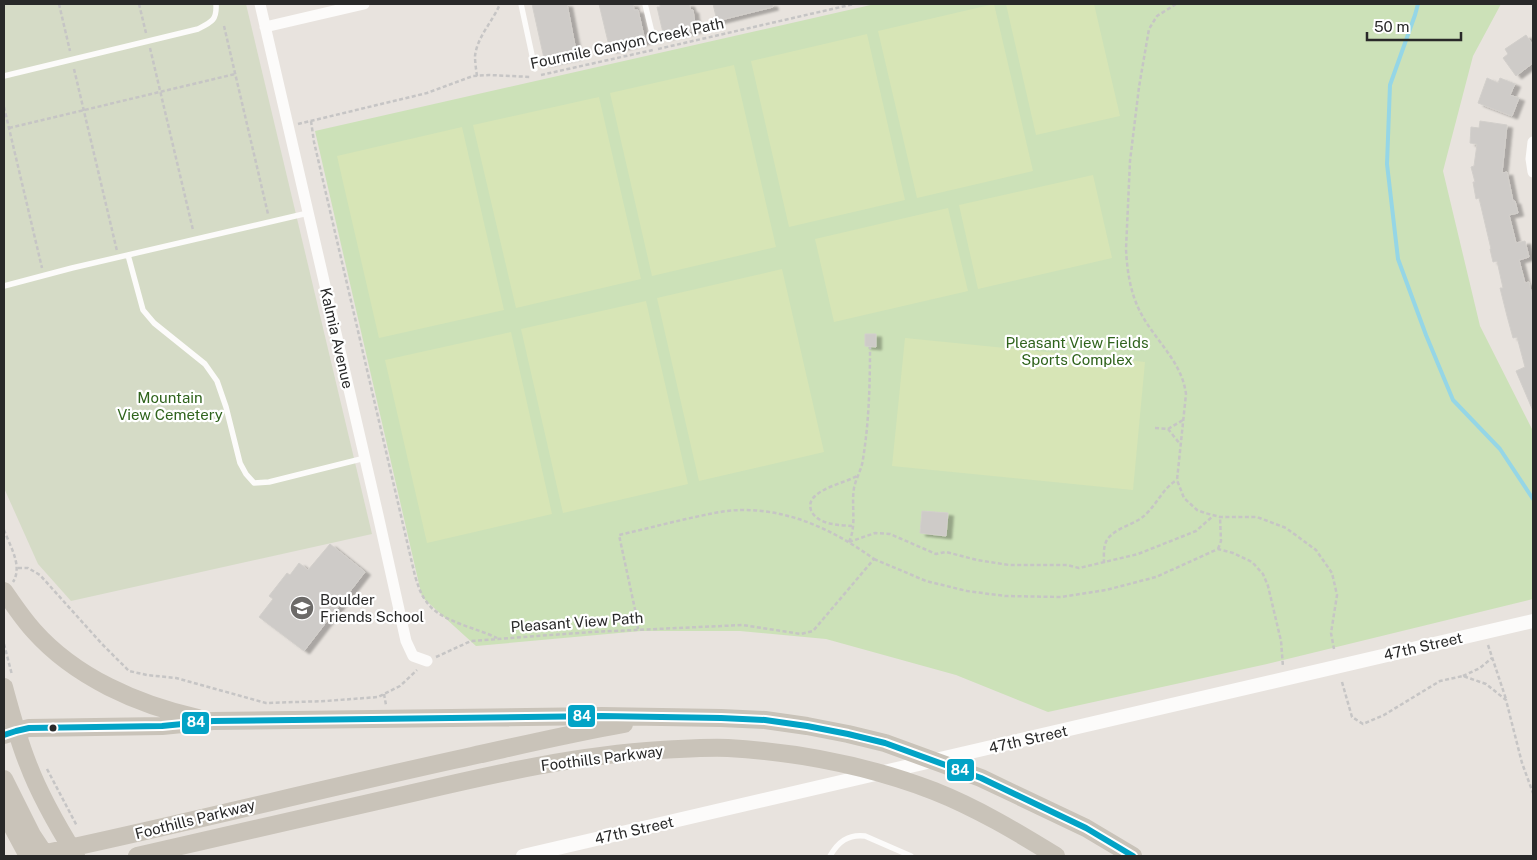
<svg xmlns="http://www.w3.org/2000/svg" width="1537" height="860" font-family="'Public Sans',sans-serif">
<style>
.green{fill:#cce1b8}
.cemetery{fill:#d5dbc6}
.pitch{fill:#d7e5b6}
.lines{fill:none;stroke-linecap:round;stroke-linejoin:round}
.stream{stroke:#95d6e6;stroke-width:4}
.building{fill:#cecbc8;stroke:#d2cfcb;filter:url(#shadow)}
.path{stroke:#c6c5c5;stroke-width:2.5;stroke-dasharray:4 2.5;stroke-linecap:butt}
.service{stroke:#fcfbfa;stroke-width:5.5}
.minor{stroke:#fcfbfa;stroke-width:11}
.tertiary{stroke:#fcfbfa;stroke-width:14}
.trunk{stroke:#c9c3b9;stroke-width:18}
.bus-1-casing{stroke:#fff;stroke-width:10}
.bus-1{stroke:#02a3c6;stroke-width:6}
.bus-dot{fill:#292929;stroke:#fff;stroke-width:2}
.labels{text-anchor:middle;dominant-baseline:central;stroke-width:4.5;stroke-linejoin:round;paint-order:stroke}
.street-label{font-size:15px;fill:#292929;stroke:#fff}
.park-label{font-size:15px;fill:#2f631c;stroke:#fff}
.poi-label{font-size:15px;fill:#292929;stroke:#fff;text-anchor:start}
.line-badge{stroke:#fff;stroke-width:2}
.badge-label{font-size:14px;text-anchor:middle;font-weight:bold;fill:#fff}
</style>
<defs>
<filter id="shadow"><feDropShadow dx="5.5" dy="3" stdDeviation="1" flood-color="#0004"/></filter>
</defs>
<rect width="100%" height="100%" fill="#e8e3de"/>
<path class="green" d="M875 4H1501L1473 56 1443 171 1480 326 1533 431V599L1267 664 1048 712 956 675 826 639 740 631H641L476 646 422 597 315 131Z"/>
<path class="cemetery" d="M4 4H246L372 534 71 601 38 564 4 488Z"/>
<path class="pitch" d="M994 4 1033 171 917 198 878 31Z
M1006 4H1094L1120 116 1036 135Z
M867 34 905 200 789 227 751 61Z
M734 65 776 247 652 276 610 93Z
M599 97 641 279 516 308 473 125Z
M462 127 504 310 379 338 337 156Z
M1093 175 1112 258 978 289 959 205Z
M948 208 968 291 834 322 815 239Z
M782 269 824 452 699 481 657 298Z
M646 301 688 484 563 513 521 329Z
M511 332 552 514 427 543 385 360Z
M905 338 1145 362 1133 490 892 466Z"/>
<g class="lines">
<path class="stream" d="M1418 4 1415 15 1390 85 1387 164 1398 259 1426 335 1453 400 1500 449 1533 499"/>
</g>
<path class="building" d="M532 4H567L577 56 545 63Z
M599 4H633L634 10H638L645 41 610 50Z
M660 4H689L691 10H693L696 30 664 37 657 7H660Z
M713 4H772L773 7 717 21Z
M1526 35 1533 45V63L1516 76 1503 58 1508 54 1505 49Z
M1487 78 1498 83 1500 78 1515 84 1510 95 1519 98 1512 116 1478 103Z
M1480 121 1507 125 1502 173 1507 172 1513 201H1515L1518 213 1509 215 1516 243 1525 241 1529 257 1519 260 1525 283 1529 282 1532 296H1533V411L1516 371 1525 367 1517 337 1513 338 1507 316 1500 288H1503L1497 261 1493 262 1490 249H1491L1479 198 1476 199 1473 182H1475L1471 167 1474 166 1477 144 1470 143 1471 127 1479 128Z
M865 334H876V347L865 346Z
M922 511 948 513 946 536 920 533Z
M330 544 365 572 304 651 259 617 273 599 269 596 287 573 290 575 299 563 308 570Z"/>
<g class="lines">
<path class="path" d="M59 4 70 51
M139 4 146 33
M1176 4 1157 16 1149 29 1139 87 1130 161 1126 249C1127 272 1131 297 1143 317 1158 343 1182 363 1186 394L1177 480 1184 498 1197 510 1205 513 1220 517H1257L1286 528 1316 550 1332 573 1337 595 1331 633 1334 649
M224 26 268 214
M150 48 193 230
M658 49 854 4
M74 69 117 251
M541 75 653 50
M477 76C476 69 475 62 475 56 477 37 493 21 500 4
M4 107 42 268
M311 121 314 142 415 576C418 585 420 593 426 601 438 621 477 628 497 638
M298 124 427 93 473 76 489 75 531 77
M9 128 235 74
M1155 428 1168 429 1180 444
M1168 429 1183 420
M852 526C839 525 817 525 811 510 809 504 811 500 815 496 826 486 844 483 857 476
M4 530C10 546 23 566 13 582
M849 542 875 533 890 534 936 554 946 552 977 560 1009 565H1067L1079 568 1138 554 1196 531 1213 516
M849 542C857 525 851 506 854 488 856 478 862 469 863 459 869 422 870 384 870 347
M1218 549 1221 541 1220 517
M874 559 926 581 967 591 1005 596 1061 597 1106 590 1156 577 1218 549 1233 553 1252 562 1263 574 1268 586 1281 641 1283 667
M1104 563C1104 556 1103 546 1107 540 1114 529 1129 526 1140 519 1155 509 1162 488 1177 480
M18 568H28L40 575 102 644 129 671 147 675 176 678 266 703 326 701 378 697 400 686 417 670
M4 644 12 675
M1488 645 1506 699
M436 657 471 641 591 632 743 625 801 634 813 631 874 559C835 531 792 510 743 510 724 510 705 515 686 519 664 524 641 530 619 535L636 614 638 629
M1463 676 1480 668 1492 658
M1342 682 1352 717 1363 724 1384 715 1440 681 1463 676 1486 684 1506 700 1522 763 1533 793
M384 694 386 705
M47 769 77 826"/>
<path class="service" d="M521 4 535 69
M645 4 654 41
M4 76 198 29C212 22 217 20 216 4
M128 255 143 310 154 323 205 364 217 381 226 407 240 463 246 474 254 483 269 482 365 458
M4 286 72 268 308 213
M830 856C838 842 848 834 865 836L911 856"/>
<path class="minor" d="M260 4 378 515 406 641 413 656 427 661
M265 27 364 4
M1533 142 1531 159 1533 172"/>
<path class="tertiary" d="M523 856 1533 621"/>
<path class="trunk" d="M4 591C13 604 23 619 34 631 75 677 138 705 198 718
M4 687C11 713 18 739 28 764 40 796 58 827 76 856
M4 735 16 731 29 728 162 726 213 721 602 716 721 718 765 720 807 726 848 734 885 743 981 778 1086 828 1133 856
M4 779 32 835 46 856
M4 806 6 815 28 856
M32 856C179 825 325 788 472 756 522 745 573 733 624 724
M137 856C230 835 324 813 417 792 498 773 579 755 661 750 684 749 706 747 728 748 797 752 869 766 934 791 977 808 1017 832 1056 856"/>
<g class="bus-1-casing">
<path id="bus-1" d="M4 735 16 731 29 728 162 726 213 721 602 716 721 718 765 720 807 726 848 734 885 743 981 778 1086 828 1133 856"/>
</g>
<use href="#bus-1" class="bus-1"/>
</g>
<defs>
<g id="school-disc" transform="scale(1.25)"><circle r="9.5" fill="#6c6a68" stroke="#fff"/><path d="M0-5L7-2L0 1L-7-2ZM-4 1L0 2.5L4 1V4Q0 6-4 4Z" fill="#fff"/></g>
</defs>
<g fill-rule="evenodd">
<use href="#school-disc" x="302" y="608"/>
</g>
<circle class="bus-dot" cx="53" cy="728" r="4.5"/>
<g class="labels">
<g class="street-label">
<text transform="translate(627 43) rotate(-12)">Fourmile Canyon Creek Path</text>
<text transform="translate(337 338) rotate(77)">Kalmia Avenue</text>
<text transform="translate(577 622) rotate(-4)">Pleasant View Path</text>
<text transform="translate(1423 646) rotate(-13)">47th Street</text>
<text transform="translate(1028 739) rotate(-13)">47th Street</text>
<text transform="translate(602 758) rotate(-7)">Foothills Parkway</text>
<text transform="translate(195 819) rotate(-14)">Foothills Parkway</text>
<text transform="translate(634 830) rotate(-13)">47th Street</text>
</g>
<g class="park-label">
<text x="1077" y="342">Pleasant View Fields<tspan x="1077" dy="17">Sports Complex</tspan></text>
<text x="170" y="397">Mountain<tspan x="170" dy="17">View Cemetery</tspan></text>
</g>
<g class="poi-label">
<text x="320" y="599">Boulder<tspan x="320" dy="17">Friends School</tspan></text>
</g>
</g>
<g class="line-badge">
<rect x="567" y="704" width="29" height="24" rx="5" fill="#02a3c6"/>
<rect x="181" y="711" width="29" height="24" rx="5" fill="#02a3c6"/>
<rect x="946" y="758" width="29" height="24" rx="5" fill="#02a3c6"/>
</g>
<g class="badge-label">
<text x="582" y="721">84</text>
<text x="196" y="727">84</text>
<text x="960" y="775">84</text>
</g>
<rect width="1537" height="860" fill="none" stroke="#292929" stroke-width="10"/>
<path d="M1367 32v8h94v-8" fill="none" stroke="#292929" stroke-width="2.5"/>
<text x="1374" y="32" font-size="15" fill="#292929" stroke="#ffffff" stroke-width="4" paint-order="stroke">50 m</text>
</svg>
